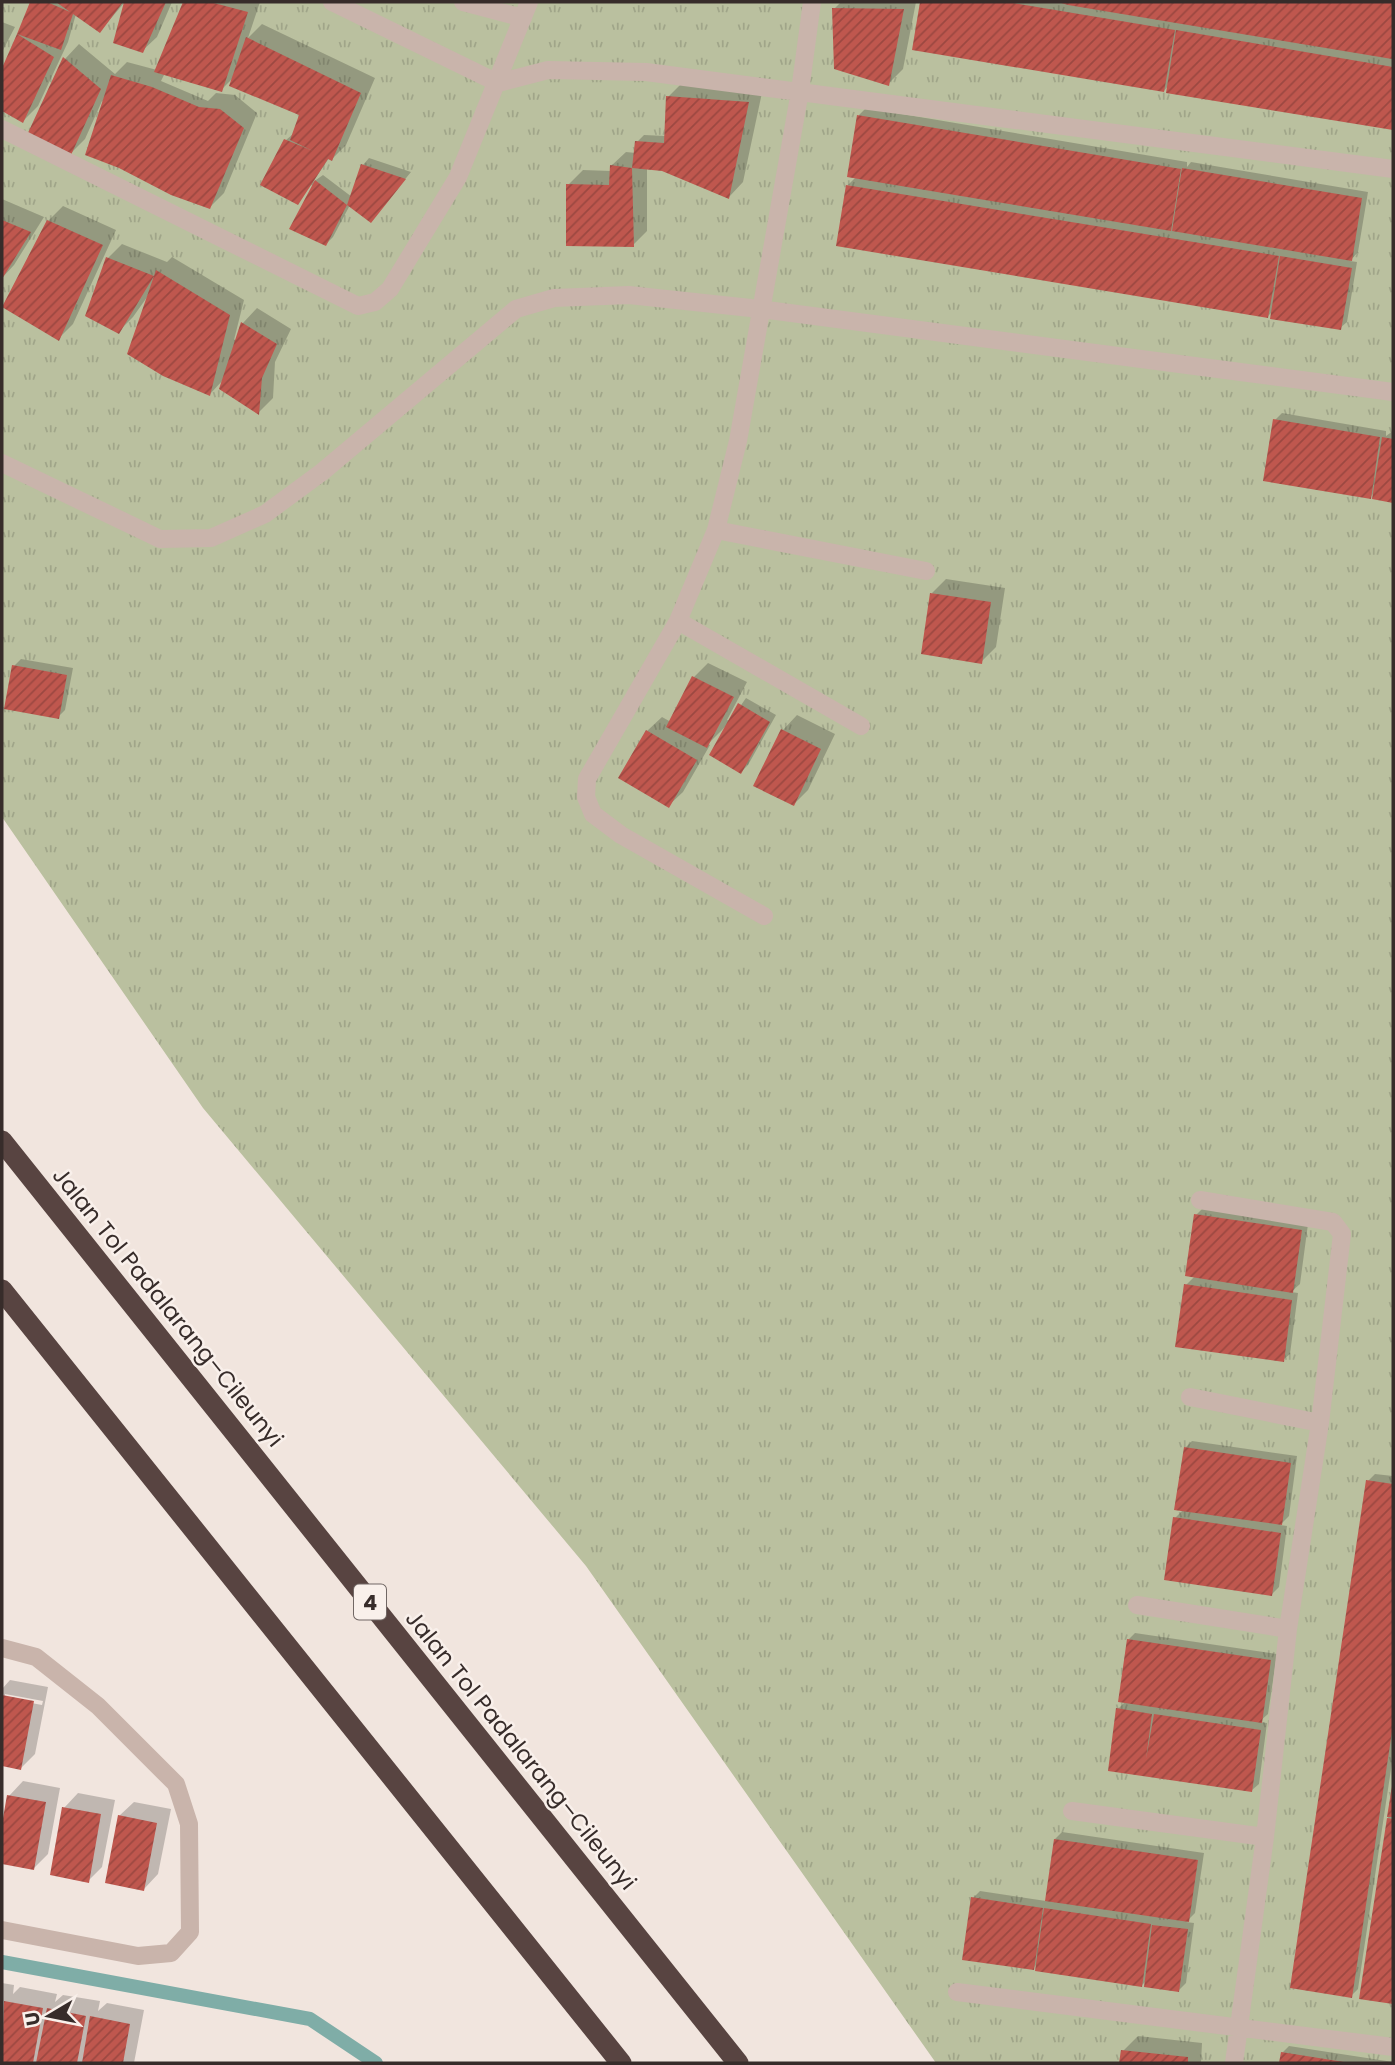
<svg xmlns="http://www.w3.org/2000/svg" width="1395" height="2065" font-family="Poppins,sans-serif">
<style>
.grass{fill:url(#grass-tufts)}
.shadow{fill:#0003;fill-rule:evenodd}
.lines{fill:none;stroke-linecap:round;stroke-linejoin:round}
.stream{stroke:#7fada7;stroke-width:14}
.building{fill:url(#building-hatch)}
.minor{stroke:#c9b4ab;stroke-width:18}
.motorway{stroke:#584441;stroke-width:21}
.labels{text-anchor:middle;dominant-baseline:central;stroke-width:5;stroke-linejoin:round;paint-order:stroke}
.shield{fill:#f9f0eb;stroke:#716764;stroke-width:2}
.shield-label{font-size:21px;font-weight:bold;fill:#372c2a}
.street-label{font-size:23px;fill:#372c2a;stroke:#f9f0eb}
</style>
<defs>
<pattern id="grass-tufts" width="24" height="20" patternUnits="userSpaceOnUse" patternTransform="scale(1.75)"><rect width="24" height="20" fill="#bac09f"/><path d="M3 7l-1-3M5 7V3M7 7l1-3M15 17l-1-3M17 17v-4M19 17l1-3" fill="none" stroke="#a0a589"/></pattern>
<pattern id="building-hatch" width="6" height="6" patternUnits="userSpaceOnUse" patternTransform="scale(1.75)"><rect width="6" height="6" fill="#bf574e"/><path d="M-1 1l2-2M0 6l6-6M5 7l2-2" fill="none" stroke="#9c4841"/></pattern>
</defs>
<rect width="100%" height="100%" fill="#f1e5de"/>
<path class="grass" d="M2 2H1393V2063H936L586 1566 203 1108 2 817Z"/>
<path class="shadow" d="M32 2H125L100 31 76 14 68 42 38 106 23 121 2 109V72Z
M126 2H172L157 37 142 51 115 42Z
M184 2H260L248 38 262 24 375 78 346 145 332 159 329 158 313 182 323 175 352 197 363 165 369 158 411 172 371 221 350 205 333 237 326 244 314 187 311 185 297 203 286 140 293 134 302 114 234 77 221 90 165 73 161 81 208 101 216 93 235 95 257 113 224 193 210 207 102 101 85 139 71 153 65 59 79 44 115 74 127 62 157 70Z
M841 2H916L903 69 888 84 834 9Z
M922 2H1393V128L1168 91V86L1164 91 914 49Z
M2 22 15 27 2 52Z
M683 82 763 88 743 182 729 197 662 169 647 167V231L633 245 568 185 583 170 611 171V166L626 152 636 153 637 142 644 135 666 136 668 97Z
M866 108 1187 162V167L1191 162 1368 192 1358 252 1350 261 1357 262 1347 322 1340 328 1272 312 1268 316 848 185 856 177 859 115Z
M2 199 44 217 14 265 2 278Z
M63 206 116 230 73 324 58 339 48 221Z
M122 244 167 262 172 257 244 300 234 340 237 341 243 323 257 308 291 329 275 362 273 398 259 412 224 379 210 394 150 293 133 317 119 331 108 258Z
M1282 413 1386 431V436L1393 431V501L1374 498 1375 492 1370 497 1275 420Z
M946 579 1005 588 996 647 981 662 932 593Z
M21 659 73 668 65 710 58 717 14 666Z
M708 663 747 682 727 720 730 721 746 698 776 715 748 765 741 772 725 727 708 744 710 745 683 792 668 806 647 731 662 717 671 722 694 677Z
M797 715 835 734 808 790 794 804 755 785 783 730Z
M1203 1208 1308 1224 1300 1284 1291 1292 1298 1293 1290 1354 1283 1360 1186 1285 1195 1276 1196 1215Z
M1192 1441 1297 1456 1289 1516 1280 1525 1287 1526 1279 1587 1272 1594 1175 1518 1184 1509 1185 1448Z
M1375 1474 1393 1476V1756L1358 1989 1351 1996 1368 1481Z
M1135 1633 1277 1654 1268 1714 1259 1722 1267 1723 1259 1784 1252 1790 1110 1770 1118 1709 1126 1701 1128 1640Z
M10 1680 48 1687 35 1754 21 1768 2 1764V1689ZM5 1694 43 1701 42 1705 5 1698Z
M23 1781 60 1788 48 1854 34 1868 2 1862V1834L9 1796Z
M1393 1785V2002L1361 1998Z
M78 1793 115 1800 102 1867 88 1881 64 1808Z
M134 1802 171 1809 158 1874 144 1889 119 1816Z
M1062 1832 1204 1853 1195 1913 1186 1922 1194 1923 1186 1983 1179 1990 1147 1980 1142 1985 1038 1963 1033 1968 973 1898 980 1891 1046 1901 1055 1839Z
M2 1983 14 1985 13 1994 20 1987 57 1994 55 2002 63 1995 100 2001 98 2011 107 2003 144 2010 134 2063H2Z
M1138 2036 1202 2043 1201 2063H1121L1123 2051Z
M1289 2046 1393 2062V2063H1281L1282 2053Z"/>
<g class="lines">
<path class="stream" d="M2 1962 310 2019 376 2063"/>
</g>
<path class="building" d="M30 2H47L70 12 56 2H123L100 33 73 14 61 50 17 34Z
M124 2H166L143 53 113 43Z
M183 2H210L248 12 222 92 154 72Z
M920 2H1007L1175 30 1164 92 912 50Z
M1058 2H1393L1392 59 1068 5Z
M832 8 904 9 889 86 834 69Z
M1176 30 1393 67V130L1166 93Z
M17 34 54 57 23 123 2 111V68Z
M246 37 361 93 332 161 328 159 298 205 260 185 284 139 313 151 290 140 299 115 229 86Z
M63 57 101 89 71 155 27 135Z
M111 75 152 87 199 107 220 109 244 128 210 209 171 195 119 168 85 155Z
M666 96 749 102 729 199 662 171 632 168 635 141 664 143Z
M857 115 1181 169 1171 231 847 177Z
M361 164 406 179 371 223 347 205Z
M610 165 632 168 634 247 566 246V184L609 185Z
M1182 168 1362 198 1352 261 1172 231Z
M315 180 347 205 326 246 289 229Z
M846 185 1279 256 1268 318 836 246Z
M2 220 31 232 2 279Z
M47 220 103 245 59 341 2 307Z
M1280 256 1352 268 1341 330 1270 319Z
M106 257 154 276 156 270 230 315 210 396 163 376 127 354 154 276 119 334 85 316Z
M241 322 277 344 262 378 259 415 219 389Z
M1273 419 1380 437 1371 499 1263 481Z
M1382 437 1393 439V503L1372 499Z
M930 593 991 602 982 664 921 654Z
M12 665 67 675 59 719 4 709Z
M692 676 734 697 707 748 666 727Z
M738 703 770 722 741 774 709 755Z
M781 729 821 749 794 806 753 786Z
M646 730 697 760 669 808 618 778Z
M1194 1214 1302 1230 1293 1293 1185 1276Z
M1184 1284 1292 1300 1284 1362 1175 1347Z
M1184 1447 1291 1463 1282 1525 1174 1510Z
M1366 1480 1393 1484V1725L1352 1998 1290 1988Z
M1173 1517 1281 1533 1272 1596 1164 1580Z
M1127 1639 1271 1660 1262 1723 1118 1702Z
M2 1695 34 1701 21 1770 2 1766Z
M1116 1708 1152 1714 1146 1759 1154 1714 1261 1730 1252 1792 1108 1771Z
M1392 1786H1393V1817H1387Z
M7 1795 46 1802 34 1870 2 1864V1824Z
M62 1807 101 1814 89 1883 50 1875Z
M118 1815 157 1823 144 1891 105 1883Z
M1387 1818 1393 1819V2004L1359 1999Z
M1054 1839 1198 1860 1189 1922 1045 1901Z
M971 1897 1043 1908 1034 1970 962 1960Z
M1044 1908 1151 1924 1142 1987 1035 1971Z
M1152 1925 1188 1929 1179 1992 1144 1987Z
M4 2001 43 2008 33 2063H2Z
M47 2008 86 2016 77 2063H36Z
M90 2016 130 2024 123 2063H82Z
M1121 2050 1188 2057V2063H1119Z
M1281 2052 1344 2062V2063H1279Z"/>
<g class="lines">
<path class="minor" d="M332 2 498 83 548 70 646 72 1393 169
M463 2 523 18
M2 129 358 306 375 302 390 289 458 177 529 2
M2 463 160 539 211 538 265 514 322 472 516 309 554 298 629 295 760 309 1393 392
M716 530 926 571
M678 621 861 726
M764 916 621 835 593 814 586 797 587 779 678 621 716 530 738 441 800 91 812 2
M1200 1200 1333 1222 1342 1234 1320 1423 1288 1629 1265 1837 1234 2063
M1190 1397 1320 1423
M1137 1605 1288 1629
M2 1648 36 1657 98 1706 176 1784 189 1824 190 1932 171 1953 138 1956 2 1930
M1072 1811 1265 1837
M957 1992 1393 2047"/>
<path class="motorway" d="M2 1141 738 2063
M2 1290 621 2063"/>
</g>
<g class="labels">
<rect class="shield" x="354" y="1584.5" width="32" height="35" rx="5"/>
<g class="shield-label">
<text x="370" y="1602">4</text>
</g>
<g class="street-label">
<text transform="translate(168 1307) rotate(51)">Jalan Tol Padalarang–Cileunyi</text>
<text transform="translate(521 1750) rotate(51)">Jalan Tol Padalarang–Cileunyi</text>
</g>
</g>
<rect width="1395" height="2065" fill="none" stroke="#372c2a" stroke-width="7"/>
<g transform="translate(49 2016) rotate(260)" stroke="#f9f0eb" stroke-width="5" paint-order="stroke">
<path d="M0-5L12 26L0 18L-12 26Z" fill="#372c2a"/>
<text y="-10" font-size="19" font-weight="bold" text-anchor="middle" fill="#372c2a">U</text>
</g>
</svg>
